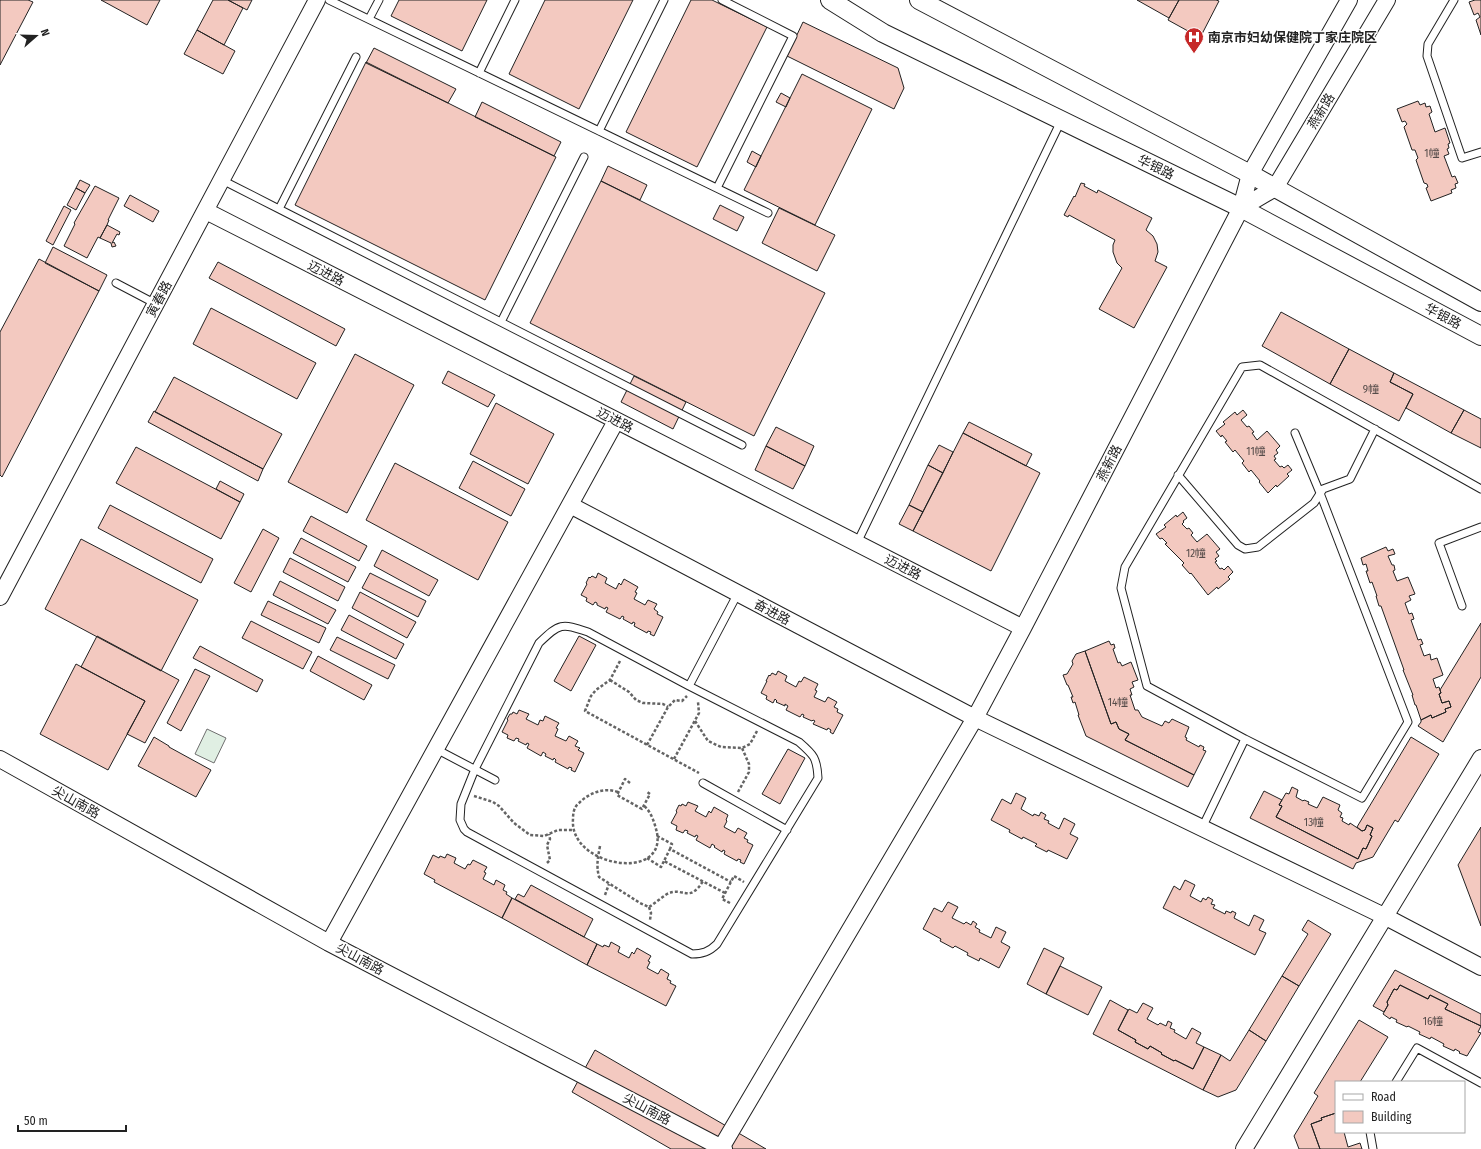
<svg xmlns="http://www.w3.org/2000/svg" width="1481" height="1149" font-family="'Fira Sans Condensed','Noto Sans SC',sans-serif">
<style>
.green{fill:#e0efe3;stroke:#6f6f6f}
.building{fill:#f3c9c0;stroke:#222}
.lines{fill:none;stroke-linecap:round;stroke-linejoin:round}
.service-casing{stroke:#222;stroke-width:9}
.tertiary-casing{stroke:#222;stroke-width:18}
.secondary-casing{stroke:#222;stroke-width:20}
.path{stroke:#646464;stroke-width:2.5;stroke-dasharray:3 2;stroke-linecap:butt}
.service{stroke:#fff;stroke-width:7}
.tertiary{stroke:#fff;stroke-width:16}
.secondary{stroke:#fff;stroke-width:18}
.labels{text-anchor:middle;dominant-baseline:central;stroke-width:3;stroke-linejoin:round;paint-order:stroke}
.number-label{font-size:11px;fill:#564c4a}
.poi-label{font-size:13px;font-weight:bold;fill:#222;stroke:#fff;text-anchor:start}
.street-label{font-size:13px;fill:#222;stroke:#fff}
</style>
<rect width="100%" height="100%" fill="#fff"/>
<path class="green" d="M207 729 226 738 214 763 195 754Z"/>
<path class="building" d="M0 0H28L33 2 0 65Z
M101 0H160L147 25Z
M213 0H228L243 8 224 45 197 30Z
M228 0H252L247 10Z
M399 0H487L462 51 391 16Z
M545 0H633L579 109 509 74Z
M691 0H712L767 27 697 167 626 132Z
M1137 0H1179L1169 18Z
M1179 0H1216L1219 1 1202 34 1197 36 1168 20Z
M1475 0H1481V35L1476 20 1480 17 1478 13 1474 15 1469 2Z
M803 22 898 68 904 88 894 109 787 56Z
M197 30 235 51 223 74 184 54Z
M374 48 456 89 448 103 366 63Z
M366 62 556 157 485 300 295 205Z
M802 74 872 109 815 225 744 190Z
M781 93 790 98 786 107 776 102Z
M1418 101 1420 105 1425 103 1426 107 1430 106 1432 112 1429 114 1435 132 1445 128 1450 143 1448 144 1449 148 1447 149 1449 154 1444 156 1452 177 1455 176 1458 183 1455 184 1456 188 1451 190 1452 193 1431 201 1426 188 1428 187 1427 184 1424 183 1416 160 1418 158 1415 150H1412L1404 127 1407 124 1405 121 1402 122 1397 109Z
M482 102 561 142 554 156 475 117Z
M752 151 761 156 756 167 747 162Z
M608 166 647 185 640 200 601 181Z
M80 180 90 185 85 193 76 188Z
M601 181 825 293 754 436 530 323Z
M1081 183 1085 184 1084 186 1097 193 1098 190 1152 218 1146 230 1153 236 1157 244 1158 252 1155 261 1167 267 1134 328 1099 309 1122 268 1117 263 1113 252V245L1115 240 1069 215 1068 217 1064 215 1074 196 1075 197Z
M95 186 119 198 108 220H109L107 225 100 238 98 237 87 258 64 246 75 224 74 223Z
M76 188 85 193 76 210 67 205Z
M130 195 159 211 153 222 124 206Z
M720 205 744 217 737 231 713 219Z
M64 206 71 210 53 245 46 241Z
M779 208 835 235 817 271 762 243Z
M107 225 120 232 119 235 117 234 112 243 114 242 116 246 112 247 111 243 100 238Z
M53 247 107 275 99 291 45 263Z
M39 259 99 291 2 477 0 475V332Z
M218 262 345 329 336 346 209 278Z
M211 308 316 363 297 399 193 344Z
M1281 312 1349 349 1330 384 1262 346Z
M1349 349 1394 373 1390 382 1413 394 1399 421 1330 384Z
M355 354 414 385 347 513 288 482Z
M448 371 495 395 488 407 442 383Z
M1394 373 1464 410 1451 433 1406 408 1413 394 1390 382Z
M634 376 686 402 673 429 621 402Z
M174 377 282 434 263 469 155 412Z
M496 403 554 434 528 484 470 454Z
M1243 410 1247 415 1241 420 1247 427 1249 426 1254 432 1252 433 1257 440 1267 431 1280 446 1276 450 1278 453 1274 456 1276 459 1274 460 1280 467 1282 466 1284 468 1288 465 1292 470 1287 474 1289 476 1277 487 1276 485 1268 493 1259 482 1260 481 1251 470 1249 472 1242 463 1244 461 1235 450 1233 452 1225 442 1227 441 1222 435 1221 437 1216 431 1225 424 1223 422 1235 412 1237 415Z
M1464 410 1481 419V448L1451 433Z
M154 411 263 469 258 481 148 422Z
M969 422 1032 454 1026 466 963 433Z
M776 427 814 446 805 466 766 446Z
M963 433 1040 473 991 571 913 531Z
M939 445 953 452 943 473 928 465Z
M766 446 805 466 793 489 755 470Z
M136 447 240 502 221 539 116 483Z
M473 461 525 489 511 516 459 488Z
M395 463 508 522 478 580 366 520Z
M928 465 943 473 923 512 909 505Z
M220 481 244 494 240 502 216 489Z
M110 505 213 559 201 583 98 528Z
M909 505 923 512 913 531 899 524Z
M1183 512 1187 518 1183 521 1184 522 1182 524 1187 529 1189 528 1193 533 1191 535 1197 542 1207 534 1220 549 1216 552 1219 556 1215 559 1217 561 1215 562 1220 569 1222 568 1224 570 1228 566 1233 572 1228 577 1230 579 1218 589 1217 587 1208 595 1191 573 1190 574 1182 565 1184 563 1165 544 1167 543 1162 538 1160 539 1156 534 1166 527 1164 525 1176 515 1177 517Z
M311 516 367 546 359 561 303 531Z
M263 529 279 538 251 592 234 583Z
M301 538 356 567 348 582 293 553Z
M81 539 198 600 161 671 45 609Z
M1386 547 1388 551 1393 549 1395 554 1388 556 1392 565H1394L1395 570 1393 571 1397 581 1408 577 1415 594 1409 596 1411 600 1405 603 1409 614 1412 613 1414 619 1411 620 1418 640 1421 639 1423 644 1420 645 1424 656 1430 654 1431 660 1437 658 1443 675 1433 679 1436 688 1439 687 1441 693 1439 694 1442 703 1449 701 1451 707 1445 709 1446 712 1432 718 1431 715 1421 720 1416 705H1415L1412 695H1413L1403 670H1404L1381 606H1379L1376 596H1377L1372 582 1370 583 1366 571H1368L1366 564 1363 565 1361 558Z
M382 550 438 580 429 596 374 566Z
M290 558 345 587 338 601 283 572Z
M370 573 426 601 418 617 362 588Z
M598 573 607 578 605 583 616 589 619 583 621 585 624 579 638 587 635 592 637 593 634 599 645 605 648 600 657 604 654 609 658 612 657 614 663 617 654 636 650 634 651 632 648 631 647 633 634 626 635 623 633 622 632 624 623 619 624 617 622 616 620 619 606 612 608 608 606 607 605 609 597 605V603L595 602 593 605 586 601 587 598 581 595 587 584 586 583 589 577 590 578 592 576 596 578Z
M280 581 336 610 328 624 273 595Z
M360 592 416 622 407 638 352 608Z
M268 601 326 628 319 643 261 615Z
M349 615 404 644 396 659 341 630Z
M251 621 312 652 303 669 242 638Z
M1481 623V677L1443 742 1418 726 1421 722V720L1431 715 1432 718 1446 712 1445 709 1451 707 1449 701 1442 703 1439 694 1441 693 1440 690Z
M97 636 179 680 145 743 127 734 145 701 81 667Z
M579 636 596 645 571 691 554 681Z
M337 637 395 665 388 679 330 650Z
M1109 641 1111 645 1114 644 1115 648 1113 649 1118 663 1120 662 1122 666 1131 662 1138 680 1132 682 1134 687 1130 689 1132 695H1130L1135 710H1138L1142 717 1162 726 1165 721 1169 723 1172 719 1189 727 1185 737 1187 738 1186 740 1199 747 1200 745 1204 747 1203 750 1206 751 1194 775 1125 740 1129 734 1119 729 1116 722 1111 724 1085 651Z
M200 646 263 680 257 692 193 658Z
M1085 651 1111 724 1116 722 1119 729 1129 734 1125 740 1194 775 1188 787 1086 736 1078 715H1079L1075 702 1073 703 1071 697H1073L1068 685H1067L1063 675 1067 674 1073 664 1072 661 1076 654Z
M318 656 372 685 364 700 310 671Z
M76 664 145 701 108 770 40 734Z
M195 669 210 676 181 731 167 723Z
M778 671 787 676 785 681 796 687 799 681 801 682 804 677 818 684 815 690 817 691 814 697 825 702 828 697 837 702 834 707 838 709 837 712 843 715 833 734 830 732 831 730 828 728 827 730 813 724 815 721 813 720 812 721 803 717 804 715 802 714 800 717 786 710 788 706 785 704V706L776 702 777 701 775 699 773 703 766 699 767 696 761 693 767 681H766L769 675 770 676 772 673 776 675Z
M519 710 529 714 526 719 538 725 540 720 543 721 545 716 559 723 556 728 558 729 555 736 566 741 569 736 578 741 575 746 580 748 578 750 584 753 575 772 571 770 572 768 569 767 568 769 555 762 556 760 554 758 553 760 545 756 546 754 543 752 541 756 527 748 529 744 527 743 526 745 518 741 519 739 516 738 514 741 507 738 508 735 502 732 508 720 507 719 510 714H512L513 712 517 714Z
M154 737 169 746V747L211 770 196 797 138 766Z
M1411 737 1439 754 1398 822 1395 820 1373 857 1356 863 1353 869 1250 818 1264 791 1282 800 1279 805 1282 806 1276 817 1358 859 1363 848 1366 849 1372 836 1370 835 1373 828 1367 825 1365 830 1362 831 1357 827Z
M788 749 805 758 780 804 762 794Z
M1292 787 1298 790 1296 797 1303 801 1304 800 1309 802 1308 804 1317 808 1323 797 1340 805 1338 810 1342 813 1340 817 1343 818 1342 821 1349 825 1350 823 1362 831 1365 830 1367 825 1373 828 1370 835 1372 836 1366 849 1363 848 1358 859 1276 817 1282 806 1279 805 1286 793 1289 794Z
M1016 793 1026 798 1021 809 1033 816 1034 814 1039 816 1041 812 1046 815 1044 819 1049 821 1048 823 1059 829 1064 818 1075 824 1070 834 1078 838 1067 859 1048 850 1047 852 1035 846 1037 844 1023 837 1022 839 1009 832 1010 830 991 820 1002 799 1011 804Z
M688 802 698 806 695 811 706 817 709 811 711 813 714 807 728 815 726 820 727 821 724 827 735 833 738 828 747 833 744 838 748 840 747 842 753 845 744 864 740 862 741 860 738 859 737 861 724 854 725 851 723 850 722 852 714 847 715 846 712 844 710 848 696 840 698 836 696 835 695 837 687 833 688 831 685 830 683 833 676 830 677 826 671 823 677 812 676 811 679 805 681 806 682 804 686 806Z
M1481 827V926L1458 865Z
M447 854 456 858 454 863 465 869 468 864 470 865 473 860 487 867 484 872 486 873 483 879 494 885 496 880 505 885 503 890 507 892 506 894 512 898 502 918 434 882 435 880 424 874 433 855 439 858 440 856 445 858Z
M1185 880 1195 885 1190 896 1201 902 1203 898 1206 900 1208 897 1213 900 1211 904 1215 905 1213 908 1225 914 1226 911 1231 913 1232 911 1236 913 1234 918 1249 926 1254 915 1264 920 1259 930 1266 933 1255 955 1163 908 1174 886 1180 890Z
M531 885 593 919 584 937 515 899 518 894 524 897Z
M512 898 597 944 587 965 502 918Z
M948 902 958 907 952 918 964 924 966 922 971 925 973 921 977 924 975 927 980 930 979 932 991 938 996 927 1006 932 1001 942 1010 947 999 968 980 958 979 961 967 955 968 953 955 946 953 948 940 941 941 939 923 929 934 908 942 912Z
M1308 920 1331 934 1299 986 1282 976 1308 934 1302 930Z
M611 942 620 947 618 952 629 958 632 952 634 954 637 948 651 956 648 961 650 962 647 968 658 974 661 969 669 974 667 979 671 981 670 983 676 986 666 1006 587 965 597 944 603 947 604 945 609 947Z
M1044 948 1064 958 1046 994 1027 984Z
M1060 966 1102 987 1088 1015 1046 994Z
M1395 970 1481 1014V1026L1445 1009 1448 1004 1430 995 1428 999 1400 985 1397 990 1394 989 1387 1002 1388 1005 1384 1012 1373 1006Z
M1282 976 1299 986 1266 1041 1249 1030Z
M1400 985 1428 999 1430 995 1448 1004 1445 1009 1481 1026 1478 1032 1481 1033 1467 1056 1459 1053 1460 1052 1455 1049 1454 1051 1443 1046 1444 1044 1431 1037 1430 1039 1419 1034 1420 1032 1408 1026 1407 1027 1396 1022 1397 1020 1391 1017 1390 1019 1383 1014 1388 1005 1387 1002 1394 989 1397 990Z
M1110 1000 1128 1010 1118 1030 1136 1040 1135 1042 1148 1049 1150 1046 1162 1053 1161 1054 1174 1061 1175 1060 1193 1069 1204 1047 1221 1055 1203 1090 1093 1034Z
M1143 1003 1153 1008 1147 1019 1158 1025 1160 1023 1166 1026 1168 1021 1172 1023 1170 1028 1175 1030 1174 1032 1186 1039 1192 1028 1201 1033 1196 1043 1204 1047 1193 1069 1175 1060 1174 1061 1161 1054 1162 1053 1150 1046 1148 1049 1135 1042 1136 1040 1118 1030 1129 1009 1137 1013Z
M1359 1020 1388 1037 1360 1082H1336V1113L1321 1118 1322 1120 1311 1124 1320 1149H1299L1294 1136 1318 1096 1314 1093Z
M1249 1030 1266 1041 1236 1090 1218 1097 1203 1090 1221 1055 1230 1061Z
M595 1050 766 1149H671L572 1092Z
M1336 1113V1132H1344L1348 1147 1360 1143 1362 1149H1320L1311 1124 1322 1120 1321 1118Z"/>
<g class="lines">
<g class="service-casing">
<path id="service" d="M329 0 768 213
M1454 0 1428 44 1427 56 1462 158 1481 152
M369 19 379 0
M356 57 279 209 742 445
M479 73 515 0
M599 131 664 0
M222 180 279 209
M717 188 793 36 722 0
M116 283 156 304
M501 322 584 157
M1178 475 1238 545 1245 549 1258 547 1314 503 1323 489 1350 479 1375 429
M857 543 1061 121
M1462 606 1439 543 1481 527
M689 686 799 742C814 755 817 758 818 778L717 944C709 952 702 954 692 954L467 832 464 829 460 820 461 804 475 769 539 643C560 623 561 623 588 632L689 686 738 593
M1245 739 1362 798 1408 722 1320 493 1295 433
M436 749 495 780
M703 783 787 830
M1202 828 1245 739 1147 686 1121 588 1125 567 1242 367 1260 365 1481 489
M1396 1082 1417 1048 1481 1083
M1370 1132 1373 1149"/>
</g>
<g class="tertiary-casing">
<path id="tertiary" d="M1241 208 1275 188 1387 0
M206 211 1023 628
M570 505 975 718 1386 917 1481 967
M0 597 317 0
M0 759 329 943 724 1149
M329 943 616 421
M721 1148 975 718 1023 628 1241 208 1250 174 1349 0
M1244 1149 1481 758"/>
</g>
<g class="secondary-casing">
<path id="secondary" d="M830 0 883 33 1241 208 1481 336
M919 0 1250 174 1481 302"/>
</g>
<path class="path" d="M620 661 610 680 596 690 591 696 585 711 699 773
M610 680 629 692 636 700 643 703 663 704 668 707
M695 721 708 741 721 747 742 748 750 744 757 731
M647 745 668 707 675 700 682 701 687 696
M674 759 699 713 698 702
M630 783 625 779 617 795 642 809 650 794 646 791
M618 792C604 787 589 793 579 803 574 807 573 813 573 819 569 867 666 882 657 833 655 824 651 811 644 806
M738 792 749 772V764L742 748
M474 796 493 802 499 806 514 823 530 835 544 836 558 830H573
M657 836 672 844 670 849
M600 846C598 857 596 865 599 877L640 903 649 907C655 903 661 898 667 894 683 886 689 904 703 881
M647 858 661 867 664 861
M547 863 550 860 547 845 550 839 549 834
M725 893 664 861 670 849 731 882
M605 895 609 884
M730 903 722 899 734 876 744 882
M649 907 651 913 650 920"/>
<use href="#service" class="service"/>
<use href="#tertiary" class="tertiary"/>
<use href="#secondary" class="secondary"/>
</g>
<defs>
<g id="hospital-pin" transform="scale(1)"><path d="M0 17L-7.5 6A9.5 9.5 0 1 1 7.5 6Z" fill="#c62828" stroke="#fff"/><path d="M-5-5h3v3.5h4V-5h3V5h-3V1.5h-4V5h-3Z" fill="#fff"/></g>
</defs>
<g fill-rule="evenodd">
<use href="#hospital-pin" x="1194" y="37"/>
</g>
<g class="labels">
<g class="number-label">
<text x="1432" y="153">1幢</text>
<text x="1371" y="389">9幢</text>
<text x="1256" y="451">11幢</text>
<text x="1196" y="553">12幢</text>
<text x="1118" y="702">14幢</text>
<text x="1314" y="822">13幢</text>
<text x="1433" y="1021">16幢</text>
</g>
<g class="poi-label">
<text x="1208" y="37">南京市妇幼保健院丁家庄院区</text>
</g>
<g class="street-label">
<text transform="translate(1321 111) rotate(-59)">燕新路</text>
<text transform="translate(1156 167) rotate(26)">华银路</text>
<text transform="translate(326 273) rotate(27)">迈进路</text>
<text transform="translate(159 299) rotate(-62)">寅春路</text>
<text transform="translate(1443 316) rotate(28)">华银路</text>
<text transform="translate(615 420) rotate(27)">迈进路</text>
<text transform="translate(1109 463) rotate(-63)">燕新路</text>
<text transform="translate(903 567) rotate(27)">迈进路</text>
<text transform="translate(772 612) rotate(28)">奋进路</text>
<text transform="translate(76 802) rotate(29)">尖山南路</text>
<text transform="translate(360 959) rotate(28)">尖山南路</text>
<text transform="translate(647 1109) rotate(28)">尖山南路</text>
</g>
</g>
<rect x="1335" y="1081" width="130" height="52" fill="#ffffff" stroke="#a7a7a7"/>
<rect x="1343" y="1094" width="20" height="6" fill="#ffffff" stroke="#a7a7a7"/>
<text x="1371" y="1101" font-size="12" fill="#222222">Road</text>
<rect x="1343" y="1111" width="20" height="12" fill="#f3c9c0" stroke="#a7a7a7"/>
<text x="1371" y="1121" font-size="12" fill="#222222">Building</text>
<g transform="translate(36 36) rotate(70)" stroke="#ffffff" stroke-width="3" paint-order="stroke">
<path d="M0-3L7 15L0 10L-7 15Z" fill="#222222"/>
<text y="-6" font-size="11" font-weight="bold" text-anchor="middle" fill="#222222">N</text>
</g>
<path d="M18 1125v6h108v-6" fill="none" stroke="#222222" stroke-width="2"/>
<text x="24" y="1125" font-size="12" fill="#222222" stroke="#ffffff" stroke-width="3" paint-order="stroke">50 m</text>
</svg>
